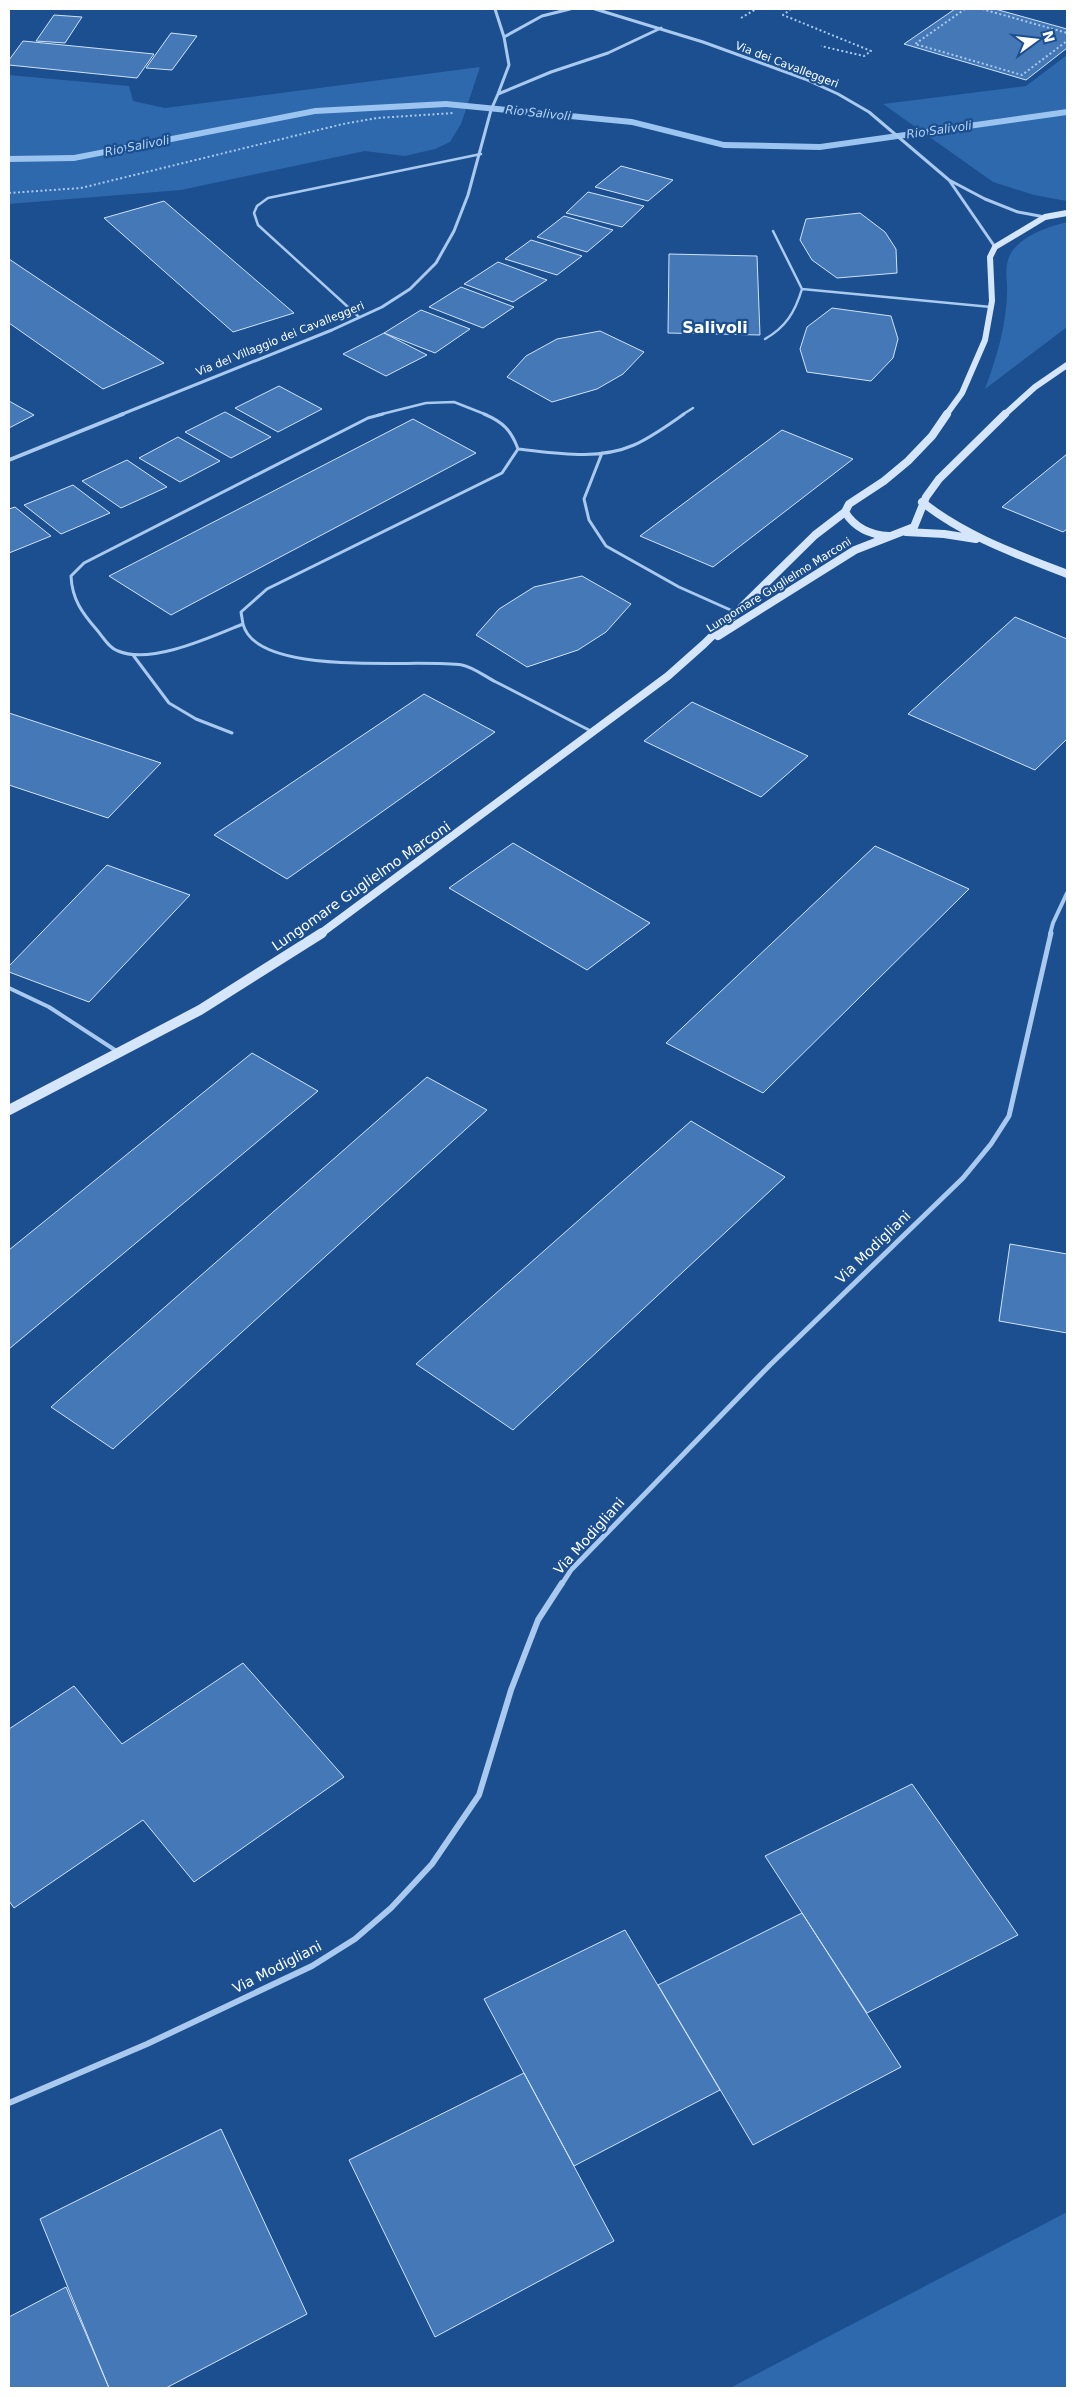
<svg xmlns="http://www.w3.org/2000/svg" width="1076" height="2397" font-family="'DejaVu Sans',sans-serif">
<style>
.green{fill:#2e69ad}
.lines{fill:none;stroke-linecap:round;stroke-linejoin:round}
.stream{fill:#9cc4f0;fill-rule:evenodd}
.building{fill:#4478b7;stroke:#cfe3fa}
.path{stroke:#a9c9ee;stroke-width:2;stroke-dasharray:2 2.5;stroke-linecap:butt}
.lane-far2{stroke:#a9c9ee;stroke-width:2.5}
.lane-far1{stroke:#a9c9ee;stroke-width:3}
.lane{stroke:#a9c9ee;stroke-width:4}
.street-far3{stroke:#a9c9ee;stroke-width:3}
.street-far2{stroke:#a9c9ee;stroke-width:4}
.street-far1{stroke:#a9c9ee;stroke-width:5}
.street{stroke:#a9c9ee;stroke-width:6}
.secondary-far2{stroke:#d6e6fa;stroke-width:6}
.secondary-far1{stroke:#d6e6fa;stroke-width:8}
.secondary{stroke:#d6e6fa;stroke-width:10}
.labels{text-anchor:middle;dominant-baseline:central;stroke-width:4.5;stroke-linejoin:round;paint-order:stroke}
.far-street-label{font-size:11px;fill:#fff;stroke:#1b4f8f}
.far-water-label{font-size:12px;font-style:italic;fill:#b5d3f5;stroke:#1b4f8f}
.street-label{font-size:14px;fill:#fff;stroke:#1b4f8f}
.far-district-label{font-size:16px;font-weight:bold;fill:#fff;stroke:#1b4f8f}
</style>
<rect width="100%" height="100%" fill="#1b4f8f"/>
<path class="green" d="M1067 55V201L1034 195 993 182 883 104 1026 86Z
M480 67 461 124 450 142 435 149 405 156 365 151 181 190 9 204V75L129 86 133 101 165 108Z
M1067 222V327L985 389C996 359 1006 327 1007 295 1008 280 1003 267 1011 253 1022 235 1048 227 1067 222Z
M1067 2212V2388H730Z"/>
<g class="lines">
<path class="stream" d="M446 101 632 119 724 142 820 144 1067 109V115L820 150 724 148 632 125 446 107 315 114 74 161 9 162V156L74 155 315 108Z"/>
</g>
<path class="building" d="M955 9H995L1067 29V48L1026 80 904 44Z
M54 15 82 17 65 43 36 41Z
M171 33 197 36 172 70 146 68Z
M23 41 154 54 137 78 9 65V60Z
M621 166 673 180 648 201 595 187Z
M588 192 644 206 622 227 566 213Z
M164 201 294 313 233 332 104 218Z
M860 213 885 232 896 249 897 273 837 278 812 260 800 240 806 219Z
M564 216 613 230 587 252 537 237Z
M531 240 582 256 557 275 505 259Z
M669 254 757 256 760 335 668 333Z
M9 259 164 363 103 389 9 323Z
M498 262 547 280 513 302 464 284Z
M461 287 514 307 483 328 429 307Z
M832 308 891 316 898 339 893 358 871 381 807 372 800 349 807 327Z
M421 310 470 329 435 353 384 333Z
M600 331 644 352 623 374 597 389 552 402 507 377 526 356 557 339Z
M384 333 427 355 386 376 343 354Z
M279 386 322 409 278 432 235 408Z
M9 401 34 415 9 428Z
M225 412 271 437 231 458 185 432Z
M413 419 476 453 171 615 109 576Z
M782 430 853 459 713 567 640 536Z
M178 437 220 461 180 482 139 458Z
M1067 454V529L1063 532 1002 507Z
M127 460 167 487 121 508 82 481Z
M73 485 110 513 61 534 24 505Z
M15 507 51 536 9 553V509Z
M582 576 631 604 606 632 578 650 527 667 476 635 499 609 534 587Z
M1015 617 1067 639V739L1035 770 908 714Z
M424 694 495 732 287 879 214 835Z
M692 702 808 756 761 797 644 741Z
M9 713 161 763 108 818 9 785Z
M513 843 650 923 587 970 449 888Z
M875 846 969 889 763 1093 666 1043Z
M107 865 190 895 89 1002 9 972V966Z
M252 1053 318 1091 9 1349V1250Z
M427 1077 487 1110 113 1449 51 1407Z
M691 1121 785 1177 513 1430 416 1364Z
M1010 1244 1067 1254V1333L999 1321Z
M243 1663 344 1777 194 1882 143 1820 14 1908 9 1901V1729L74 1686 122 1744Z
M912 1784 1018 1935 867 2013 765 1856Z
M802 1913 901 2067 753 2145 658 1985Z
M625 1930 720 2090 574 2166 484 1999Z
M524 2073 614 2241 435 2337 349 2160Z
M221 2129 307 2314 166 2388H109L40 2219Z
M66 2287 109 2388H9V2317Z"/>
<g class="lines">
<path class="path" d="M791 9 783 15 871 51 864 56 821 46
M965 9 915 44 1022 75 1067 41
M982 9 1067 33
M741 18 756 9
M9 193 81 188 343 124 377 118 454 113"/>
<path class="lane-far2" d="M773 231 802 289 991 307
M359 317 258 225 254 213 257 206 268 198 481 154
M765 339C786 327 795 312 802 289
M378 415 426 403 454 402 487 415
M682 415 693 408"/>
<path class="lane-far1" d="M518 449C556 453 597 461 634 445 652 437 668 425 684 414
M602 453 584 499 589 520 606 546 679 587 735 612
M243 624C257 679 418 658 462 665 473 667 486 677 496 682 528 698 559 715 591 731
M243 624C211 637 151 665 118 651 109 648 103 637 97 630 82 613 72 599 71 576L84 563 368 418 383 414
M243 624 241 612 267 589 502 473 518 449C511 430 503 422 484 414
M133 655 169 703 196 719 232 733"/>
<path class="lane" d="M9 988 49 1007 118 1052"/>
<path class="street-far3" d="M495 9 504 37 509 65 498 94 551 72 608 53 661 28
M595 9 703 42 805 79 838 94 869 112 949 180 985 199 1018 212 1045 217
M504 37 542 16 570 9
M949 180 995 247
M120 415 332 330 382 307 410 289 436 263 454 231 468 195 491 110 498 94"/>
<path class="street-far2" d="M9 460 123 414
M1050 934 1053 923 1067 893"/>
<path class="street-far1" d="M562 1584 571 1570 770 1365 963 1178 991 1144 1009 1116 1051 933"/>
<path class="street" d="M9 2103 147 2044 312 1966 355 1939 391 1908 432 1864 479 1795 511 1690 538 1620 562 1583"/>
<path class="secondary-far2" d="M946 415 962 393 985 340 992 301 990 257 995 247 1045 217 1067 213
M1004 415 1035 387 1067 365"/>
<path class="secondary-far1" d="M922 502C965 536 1016 554 1067 574
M845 512C855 528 870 535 889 536
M906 532 944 534 976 539
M718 636 855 550 914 527 926 497 939 479 1005 414
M320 934 668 676 704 644 815 535 845 512 849 504 884 481 908 461 932 436 947 414"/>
<path class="secondary" d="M9 1110 200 1010 322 933"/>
</g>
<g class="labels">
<g class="far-street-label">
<text transform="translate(787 65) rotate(21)">Via dei Cavalleggeri</text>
<text transform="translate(280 339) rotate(-22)">Via del Villaggio dei Cavalleggeri</text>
<text transform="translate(779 585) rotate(-32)">Lungomare Guglielmo Marconi</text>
</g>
<g class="far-water-label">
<text transform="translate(538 113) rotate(6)">Rio Salivoli</text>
<text transform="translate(939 130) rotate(-8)">Rio Salivoli</text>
<text transform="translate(137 146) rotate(-11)">Rio Salivoli</text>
</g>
<g class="street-label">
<text transform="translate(361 886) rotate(-35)">Lungomare Guglielmo Marconi</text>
<text transform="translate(873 1247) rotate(-44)">Via Modigliani</text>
<text transform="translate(589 1536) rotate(-48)">Via Modigliani</text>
<text transform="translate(277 1967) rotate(-27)">Via Modigliani</text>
</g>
<g class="far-district-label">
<text x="715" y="327">Salivoli</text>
</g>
</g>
<rect width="1076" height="2397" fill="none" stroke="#ffffff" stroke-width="20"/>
<g transform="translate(1036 40) rotate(75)" stroke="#1b4f8f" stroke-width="4" paint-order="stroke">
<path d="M0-4L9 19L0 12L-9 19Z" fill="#ffffff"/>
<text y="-8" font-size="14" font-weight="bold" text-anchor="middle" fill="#ffffff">N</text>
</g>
</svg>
